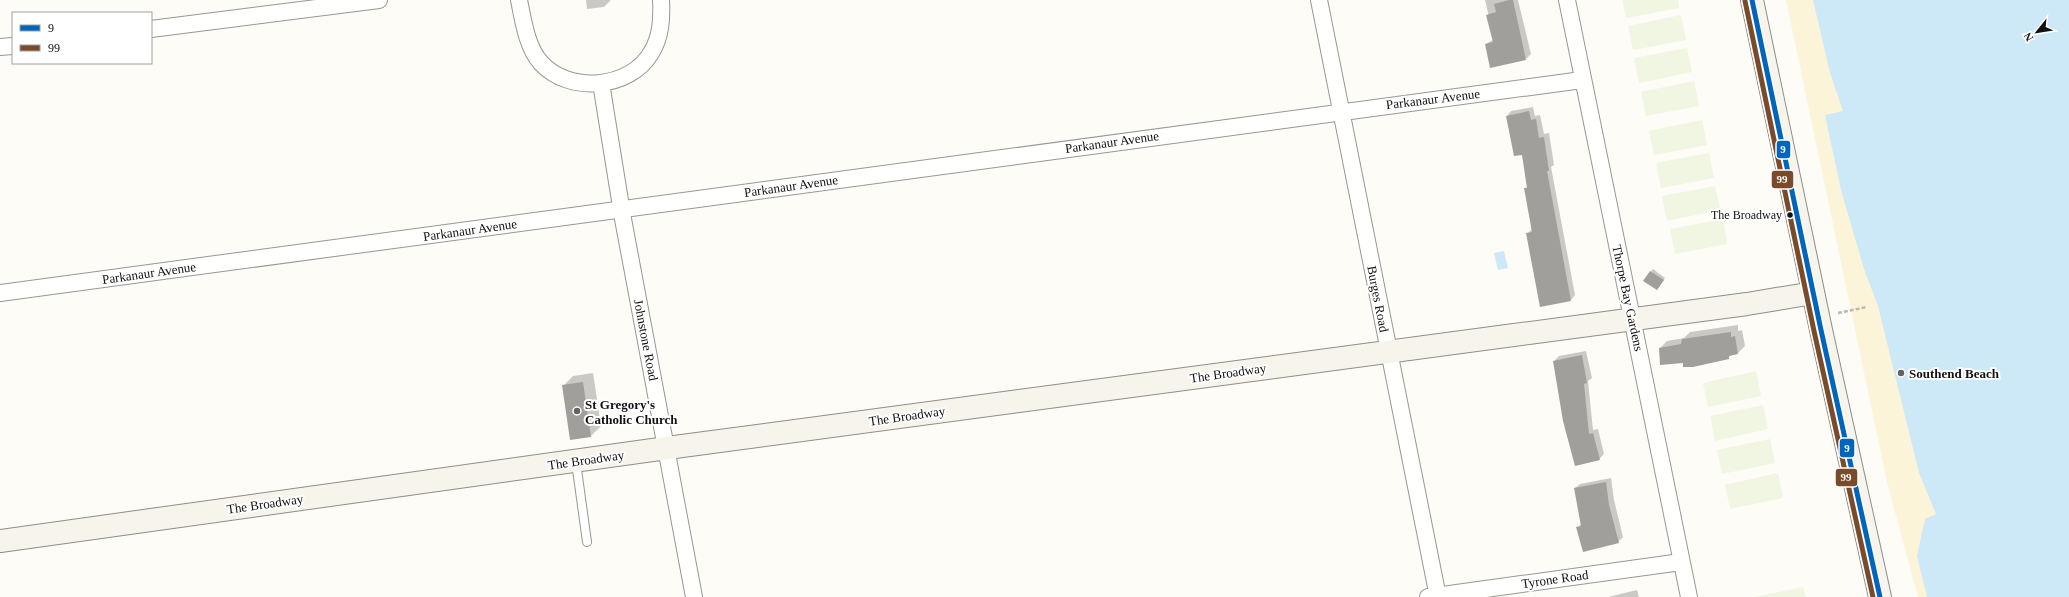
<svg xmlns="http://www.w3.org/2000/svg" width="2069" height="597" font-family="Georgia,serif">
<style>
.sand{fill:#fcf4d9}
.pitch{fill:#f0f6e1}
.water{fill:#cde8f7}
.shadow{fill:#0003}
.building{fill:#a19f9c}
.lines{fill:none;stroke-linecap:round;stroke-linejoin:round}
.lane-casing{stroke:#979795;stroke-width:10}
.street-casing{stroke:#979795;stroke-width:18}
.secondary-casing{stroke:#8e8d8b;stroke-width:24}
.path{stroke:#b9b9b8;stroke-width:2.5;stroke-dasharray:4 2;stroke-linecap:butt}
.lane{stroke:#fffffe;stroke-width:8}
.street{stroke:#fffffe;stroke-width:16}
.secondary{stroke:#f6f4eb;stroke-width:22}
.bus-1-casing{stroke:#fff;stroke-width:8}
.bus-2-casing{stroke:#fff;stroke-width:8}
.bus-1{stroke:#0065bd;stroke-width:5}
.bus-2{stroke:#7a4b2a;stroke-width:5}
.bus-dot{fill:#111;stroke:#fff;stroke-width:1.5}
.poi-dot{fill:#646362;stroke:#fff;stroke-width:1.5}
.labels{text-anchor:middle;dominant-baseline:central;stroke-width:4;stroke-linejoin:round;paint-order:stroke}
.bus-label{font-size:12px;fill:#111;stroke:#fff;text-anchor:end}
.street-label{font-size:13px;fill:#111;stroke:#fff}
.poi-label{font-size:13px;font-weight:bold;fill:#111;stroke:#fff;text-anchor:start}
.line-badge{stroke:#fff;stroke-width:1.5}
.badge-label{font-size:11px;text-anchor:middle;font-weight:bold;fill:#fff}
</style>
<rect width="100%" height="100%" fill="#fdfcf7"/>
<path class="sand" d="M1786 0H1860L1990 597H1918L1887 482Z"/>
<path class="pitch" d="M1622 0H1678L1679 8 1626 18Z
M1681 15 1686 40 1633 50 1628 26Z
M1687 48 1692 72 1639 83 1634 58Z
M1694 81 1699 106 1646 116 1641 92Z
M1702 120 1707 145 1654 155 1649 131Z
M1709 153 1714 178 1661 188 1656 163Z
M1715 186 1720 210 1667 221 1662 196Z
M1723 219 1727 244 1675 254 1670 229Z
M1756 371 1761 396 1708 407 1703 383Z
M1763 405 1768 429 1715 441 1710 416Z
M1770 439 1775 463 1722 474 1717 450Z
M1778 473 1783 498 1730 509 1725 485Z
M1803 587 1806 597H1755Z"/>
<path class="water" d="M1813 0H2069V597H1927L1917 556 1925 519 1936 514 1919 473 1878 306 1864 269 1841 190 1825 115 1843 111 1830 73Z
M1504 251 1508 268 1498 270 1494 253Z"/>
<path class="shadow" d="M586 0H611L604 7 587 9Z
M1485 0H1518L1531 54 1526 59 1491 67 1486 44 1494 39Z
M1533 107 1535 116 1540 115 1544 134 1549 133 1554 165 1551 167 1575 295 1571 300 1527 234 1532 229 1525 189 1528 185 1523 154 1507 116 1511 111Z
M1653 269 1665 278 1659 287 1651 271Z
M1738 325V331L1742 330 1745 346 1738 353 1732 354 1728 358 1684 361 1660 348 1667 341 1684 338 1690 332Z
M1586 351 1592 378 1588 381 1593 430 1598 429 1604 454 1599 459 1554 361 1559 356Z
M593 373 601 426 591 436 571 439 563 386 573 376Z
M1611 478 1614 500 1623 537 1618 542 1577 528 1582 523 1575 488 1580 484Z
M1637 590 1639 597H1608Z"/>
<path class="building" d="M1509 0H1513L1526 60 1490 68 1485 44 1493 42 1486 15 1496 12 1494 4Z
M1529 111 1531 120 1536 119 1539 138 1544 137 1549 171H1547L1571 301 1540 307 1526 233 1532 232 1524 188H1527L1522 155 1514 156 1506 116Z
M1650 271 1664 280 1657 290 1643 281Z
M1731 332V337L1735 336 1738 354 1729 356V359L1693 367H1683V363L1660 365 1659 348 1681 344 1682 339Z
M1582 355 1587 383 1584 384 1589 434 1593 433 1600 460 1575 466 1563 421 1553 361Z
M583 382 591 437 570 440 562 385Z
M1606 482 1609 505 1619 543 1583 552 1576 527 1581 526 1574 488Z"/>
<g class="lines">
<g class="lane-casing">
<path id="lane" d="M576 462 587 542"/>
</g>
<g class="street-casing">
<path id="street" d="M519 0C523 20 527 48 541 63 569 94 630 89 651 53 661 37 662 19 661 0
M1319 0 1438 597
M1567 0 1689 597
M151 29 379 0
M0 47 13 46
M601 83 623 219 694 597
M0 293 1582 80
M1428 597 1681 562"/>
</g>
<g class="secondary-casing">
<path id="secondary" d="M1752 0 1821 330 1880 597
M0 541 667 448 1747 304 1813 293"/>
</g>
<path class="path" d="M1838 313 1867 307"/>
<use href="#lane" class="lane"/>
<use href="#street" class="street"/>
<use href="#secondary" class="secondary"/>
<g class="bus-1-casing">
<path id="bus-1" d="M1752 0 1821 330 1880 597"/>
</g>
<g class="bus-2-casing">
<path id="bus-2" d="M1745 1 1814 331 1873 597"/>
</g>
<use href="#bus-1" class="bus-1"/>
<use href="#bus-2" class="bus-2"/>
</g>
<circle class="bus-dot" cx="1790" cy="215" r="3.5"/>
<g class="poi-dot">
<circle cx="1901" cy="373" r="4"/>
<circle cx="577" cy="411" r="4"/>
</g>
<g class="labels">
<g class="bus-label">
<text x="1782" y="215">The Broadway</text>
</g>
<g class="street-label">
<text transform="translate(1433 99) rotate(-7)">Parkanaur Avenue</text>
<text transform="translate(1112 142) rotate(-8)">Parkanaur Avenue</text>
<text transform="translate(791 186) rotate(-8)">Parkanaur Avenue</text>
<text transform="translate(470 230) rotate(-8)">Parkanaur Avenue</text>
<text transform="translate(149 273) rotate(-8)">Parkanaur Avenue</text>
<text transform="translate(1628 298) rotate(78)">Thorpe Bay Gardens</text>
<text transform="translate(1378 299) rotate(79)">Burges Road</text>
<text transform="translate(646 340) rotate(79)">Johnstone Road</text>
<text transform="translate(1228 373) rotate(-8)">The Broadway</text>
<text transform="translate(907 416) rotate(-8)">The Broadway</text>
<text transform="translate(586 460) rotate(-8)">The Broadway</text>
<text transform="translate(265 504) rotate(-8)">The Broadway</text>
<text transform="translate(1555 579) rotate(-8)">Tyrone Road</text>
</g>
<g class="poi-label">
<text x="1909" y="373">Southend Beach</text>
<text x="585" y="404">St Gregory's<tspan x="585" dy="15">Catholic Church</tspan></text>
</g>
</g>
<g class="line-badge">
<rect x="1776" y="140" width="15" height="19" rx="4" fill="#0065bd"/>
<rect x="1771" y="170" width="23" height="19" rx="4" fill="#7a4b2a"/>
<rect x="1839" y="438" width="16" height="20" rx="4" fill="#0065bd"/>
<rect x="1835" y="468" width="23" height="19" rx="4" fill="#7a4b2a"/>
</g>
<g class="badge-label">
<text x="1783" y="153">9</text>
<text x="1782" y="183">99</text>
<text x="1847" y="452">9</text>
<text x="1846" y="481">99</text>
</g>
<rect x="12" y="12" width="140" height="52" fill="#ffffff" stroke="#a0a0a0"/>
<rect x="20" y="25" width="20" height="6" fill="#0065bd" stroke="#a0a0a0"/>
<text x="48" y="32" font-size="12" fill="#111111">9</text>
<rect x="20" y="45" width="20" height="6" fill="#7a4b2a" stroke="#a0a0a0"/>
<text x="48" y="52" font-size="12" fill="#111111">99</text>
<g transform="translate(2037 32) rotate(240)" stroke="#ffffff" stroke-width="3" paint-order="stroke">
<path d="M0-3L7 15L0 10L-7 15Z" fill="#111111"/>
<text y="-6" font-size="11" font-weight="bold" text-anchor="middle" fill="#111111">N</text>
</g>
</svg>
